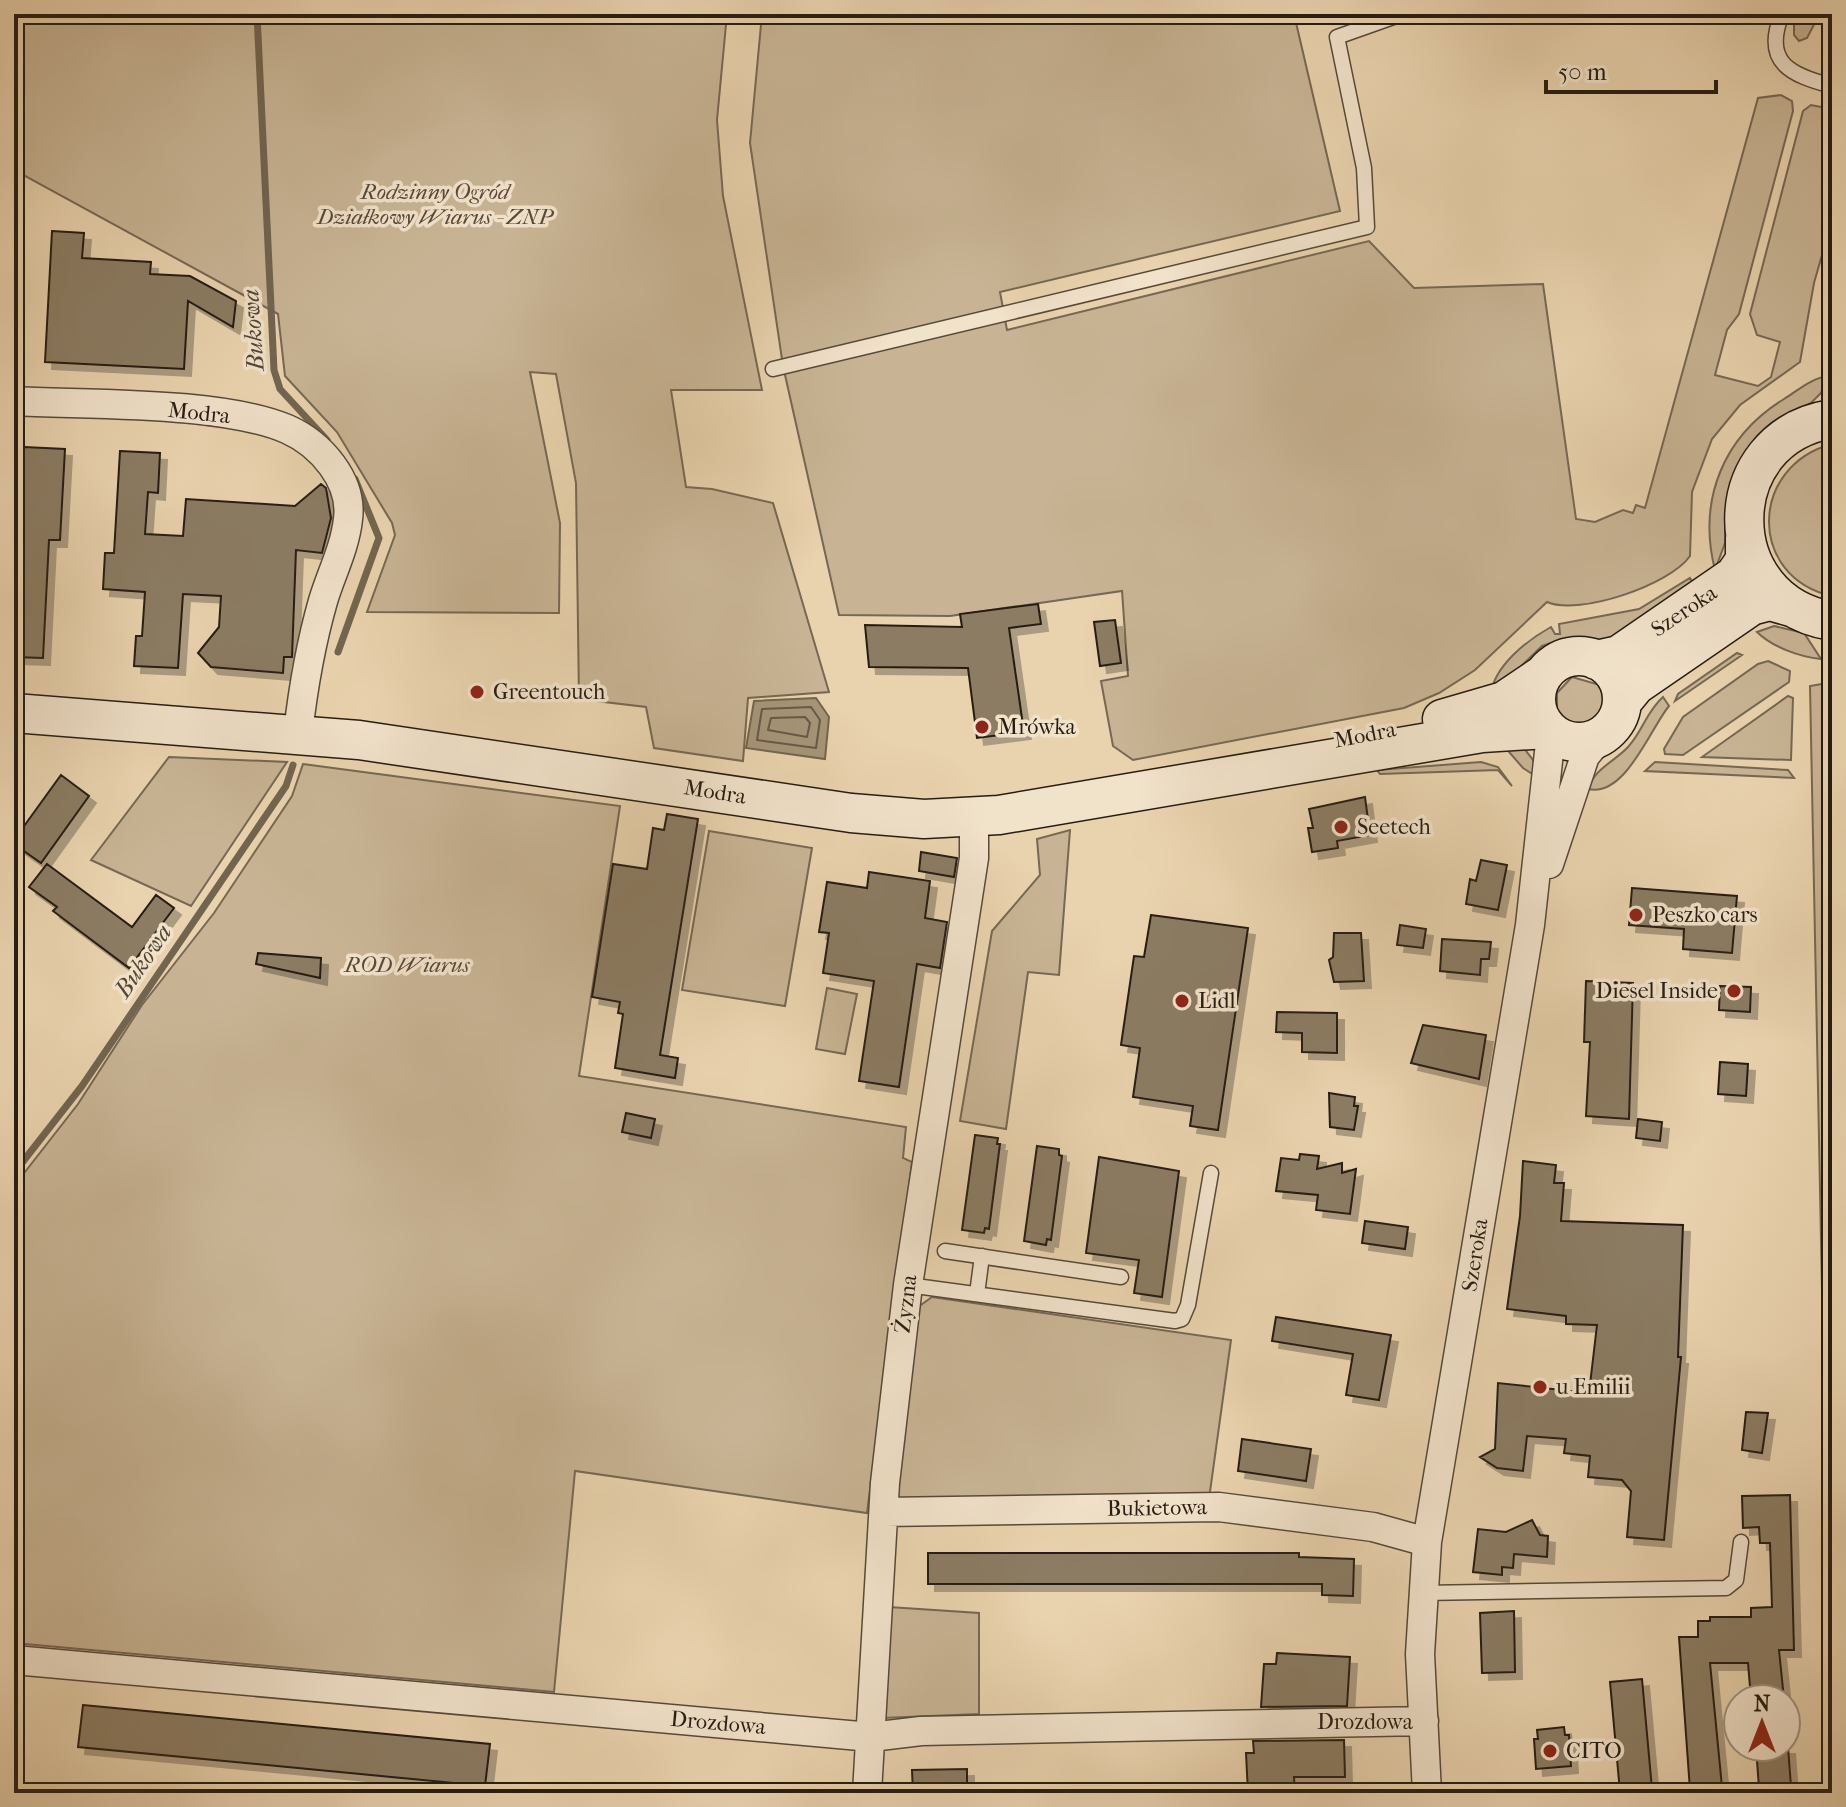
<svg xmlns="http://www.w3.org/2000/svg" width="1846" height="1807" font-family="'IM FELL French Canon',serif">
<style>
.green{fill:#c8b494;stroke:#766854;stroke-width:2}
.water{fill:#a69579;stroke:#726550;stroke-width:2}
.lines{fill:none;stroke-linecap:round;stroke-linejoin:round}
.shore{stroke:#665946;stroke-width:2}
.stream{stroke:#726550;stroke-width:7}
.building{fill:#8b7c64;stroke:#251d13;stroke-width:2;filter:url(#shadow)}
.lane-casing{stroke:#564a3a;stroke-width:17}
.street-casing{stroke:#564a3a;stroke-width:31}
.secondary-casing{stroke:#251d13;stroke-width:41}
.lane{stroke:#f1e2ca;stroke-width:14}
.street{stroke:#f1e2ca;stroke-width:28}
.secondary{stroke:#f1e2ca;stroke-width:38}
.poi-dot{fill:#8f2418;stroke:#f1e2ca;stroke-width:3}
.labels{text-anchor:middle;dominant-baseline:central;stroke-width:7;stroke-linejoin:round;paint-order:stroke}
.park-label{font-size:22px;font-style:italic;fill:#564a3a;stroke:#f1e2ca}
.street-label{font-size:22px;fill:#251d13;stroke:#f1e2ca}
.poi-label{font-size:22px;fill:#251d13;stroke:#f1e2ca;text-anchor:start}
.water-label{font-size:24px;font-style:italic;fill:#524737;stroke:#f1e2ca}
</style>
<defs>
<filter id="shadow"><feDropShadow dx="7" dy="7" stdDeviation="0" flood-color="#0004"/></filter>
</defs>
<rect width="100%" height="100%" fill="#e9d3ae"/>
<filter id="stains"><feTurbulence type="fractalNoise" baseFrequency=".0025" numOctaves="4"/><feColorMatrix values="0 0 0 0 .2 0 0 0 0 .09 0 0 0 0 .02 0 0 0 .5 -.17"/></filter>
<radialGradient id="worn" r=".72"><stop offset=".6" stop-color="#630" stop-opacity="0"/><stop offset="1" stop-color="#630" stop-opacity=".3"/></radialGradient>
<path class="green" d="M14 14H727L717 120 723 196 762 390H671L686 487 712 489 773 503 829 692 748 698 743 761 654 748 646 707 579 699 576 483 556 374 530 372 560 523 559 613 367 612 395 535 392 523 337 432 285 376 278 314 14 170Z
M762 14H1294L1340 211 1000 292 1007 330 1369 241 1414 288 1543 284 1576 519 1595 522 1623 510 1633 513 1636 505 1645 508 1758 98 1781 95 1792 101 1793 111 1739 314 1727 330 1715 375 1758 386 1771 377 1780 342 1757 335 1750 314 1803 111 1811 105 1832 109V220L1814 283 1800 362 1740 405 1712 439 1692 492 1690 556C1670 585 1579 616 1547 602L1475 670 1439 693 1404 708 1133 760 1113 746 1101 681 1128 676 1122 591 950 616 839 615 783 366 750 143Z
M1794 14H1832V22L1819 15 1807 38 1799 41 1794 35Z
M1832 296V350L1822 348Z
M1828 376 1821 393 1811 403 1782 417 1725 524V543L1715 570C1697 499 1724 436 1784 399 1798 390 1812 378 1828 376Z
M1832 444V596C1747 577 1749 466 1832 444Z
M1690 578 1696 588 1626 636 1594 642 1560 640 1542 646 1491 695C1493 667 1526 641 1551 627L1555 634H1560L1559 624 1639 609Z
M1774 626 1804 633 1821 659C1800 657 1772 647 1757 632Z
M1737 653 1742 655 1675 701 1678 694Z
M1768 661 1790 671 1789 682 1683 755 1665 754 1664 749 1683 717 1758 664Z
M1572 677 1607 687C1614 715 1595 734 1567 727L1557 714V693Z
M1822 684 1832 1247V1793L1810 686Z
M1788 696 1793 698 1791 760 1702 757Z
M1663 697 1669 706C1650 729 1625 798 1588 789 1594 769 1614 762 1628 747 1643 731 1646 712 1663 697Z
M1503 745 1523 747 1533 760 1537 777 1523 768Z
M169 757 287 762 191 906 91 860Z
M1481 762 1498 767 1512 786 1498 770 1380 774 1377 770Z
M1655 762 1788 770 1794 778 1645 771Z
M303 764 620 806 579 1076 906 1127 903 1158 912 1162 867 1513 575 1471 554 1692 14 1643V1186L78 1104 142 1005 214 913 292 796Z
M1070 830 1059 975 1028 972 1006 1129 960 1121 992 931 1040 875 1037 839Z
M709 831 812 848 785 1006 682 990Z
M827 988 857 994 845 1054 816 1049Z
M932 1297 1231 1340 1209 1499 894 1504 918 1307Z
M889 1607 979 1613V1714L882 1718Z"/>
<path class="water" d="M816 698 829 717 825 759 746 748 754 701Z"/>
<g class="lines">
<path class="shore" d="M811 707 820 720 816 748 757 740 762 709Z
M805 717 810 723 807 737 768 730 771 718Z"/>
<path class="stream" d="M257 14 274 370 280 389 327 440
M338 652 379 538 355 479
M14 1173 82 1086 286 786 293 765"/>
</g>
<path class="building" d="M52 231 84 233 82 258 151 262 150 274 190 276 236 301 233 327 188 301 184 369 45 362Z
M24 447 65 449 60 540H49L43 658 14 657Z
M120 451 160 453 158 493 148 492 145 534 183 536 186 499 295 506 321 484 326 488 331 518 322 553 296 550 292 657H284L283 673 211 667 198 653 219 627 221 596 183 594 178 668 134 666 136 636H142L145 592 103 589 105 553H114Z
M1038 604 1041 624 1009 628 1024 732 977 738 968 668 869 667 865 625 962 627 960 614Z
M1115 620 1121 663 1100 666 1094 622Z
M61 775 89 796 41 863 14 844V840Z
M1365 797 1370 835 1337 841 1338 848 1312 852 1308 828H1313L1309 809Z
M667 814 698 819 660 1055 678 1058 675 1078 615 1068 623 1014 618 1013 620 1002 592 997 613 864 647 869 653 828 664 830Z
M921 852 957 858 954 877 919 871Z
M1481 860 1507 865 1498 910 1466 904 1470 879 1476 881Z
M47 864 132 927 156 895 174 908 129 968 53 911 57 907 29 887Z
M869 872 930 881 925 918 947 922 940 968 917 964 899 1087 859 1081 874 981 823 973 829 933 819 932 827 882 867 888Z
M1632 888 1737 896 1732 953 1683 949 1684 929 1629 925Z
M1151 915 1248 928 1218 1130 1190 1126 1193 1106 1133 1097 1140 1048 1121 1045 1134 956 1144 957Z
M1400 925 1426 929 1423 948 1397 945Z
M1334 933H1361L1364 981 1334 982 1329 960 1333 957Z
M1442 939 1491 942 1489 959H1481L1480 975 1440 971Z
M258 953 321 958 320 978 256 964Z
M1586 981 1633 983 1629 1119 1586 1116 1590 1042H1584Z
M1720 986 1751 987 1750 1012 1719 1010Z
M1277 1012 1337 1013V1053L1302 1052V1033L1276 1032Z
M1423 1025 1486 1035 1479 1079 1411 1063Z
M1720 1062 1748 1064 1746 1096 1718 1094Z
M1329 1093 1355 1097 1354 1106H1358L1354 1130 1330 1127Z
M626 1113 655 1119 651 1138 622 1132Z
M1638 1119 1662 1122 1660 1141 1636 1138Z
M975 1135 998 1138 997 1144H1000L989 1229 985 1228 984 1233 962 1230Z
M1037 1146 1059 1149V1155L1062 1156 1051 1240 1047 1239 1046 1245 1024 1241Z
M1300 1154 1319 1156 1317 1169 1342 1163V1173L1356 1169 1350 1214 1316 1210 1318 1195 1276 1191 1281 1158 1299 1160Z
M1099 1157 1179 1171 1162 1297 1134 1293 1139 1260 1086 1253Z
M1523 1161 1556 1165 1554 1183H1564L1561 1221 1683 1225 1678 1357H1681L1664 1540 1627 1537 1631 1491 1622 1480 1588 1477 1590 1456 1564 1453 1566 1439 1527 1436 1523 1471 1497 1468 1480 1457 1495 1449 1498 1383 1589 1393 1597 1325 1566 1324V1316L1507 1309 1520 1216Z
M1365 1221 1408 1227 1405 1249 1362 1243Z
M1276 1317 1391 1335 1379 1400 1346 1395 1353 1354 1272 1341Z
M1746 1412 1768 1413 1762 1453 1742 1450Z
M1242 1439 1311 1449 1306 1481 1238 1471Z
M1790 1495 1794 1650H1779L1784 1699H1751L1748 1663H1710L1722 1787 1690 1790 1679 1637H1698V1621H1710V1617H1751V1608L1772 1607 1770 1543H1760L1759 1527 1743 1528 1742 1496Z
M1532 1520 1540 1535 1548 1536 1547 1557 1514 1554 1513 1568 1502 1567V1575L1473 1572 1478 1529 1506 1532Z
M928 1553H1299V1557L1354 1559 1353 1596 1322 1595V1584H928Z
M1514 1611 1515 1672 1482 1673 1480 1613Z
M1277 1653 1350 1657 1347 1706 1261 1707 1264 1664H1276Z
M1642 1679 1652 1789 1620 1792 1610 1682Z
M83 1705 490 1744 485 1786 78 1747Z
M1564 1727 1565 1735H1569L1571 1766 1536 1769 1534 1739H1538L1537 1730Z
M1344 1740 1345 1777H1294L1295 1793H1248L1246 1753H1254L1253 1741Z
M1756 1747H1788L1791 1786 1759 1788Z
M967 1769V1793H913L912 1770Z"/>
<g class="lines">
<g class="lane-casing">
<path id="lane" d="M1782 14C1762 63 1791 75 1832 86
M773 369 1367 227 1364 168 1337 37 1402 14
M945 1251 1121 1277
M908 1285 1175 1321 1182 1319 1188 1305 1211 1173
M977 1294 982 1256
M1422 1593 1726 1588 1736 1580 1741 1542"/>
</g>
<g class="street-casing">
<path id="street" d="M14 401C89 405 221 401 287 429 321 444 353 481 348 519 345 548 331 574 323 601 311 643 303 689 298 733
M1549 864 1585 756 1601 737
M884 1512 1219 1507 1373 1527 1427 1542
M14 1660 871 1737 921 1731 1424 1721
M867 1793 885 1483 908 1285 974 858V817
M1427 1793 1420 1654 1427 1542 1530 925 1550 743 1548 729"/>
</g>
<g class="secondary-casing">
<path id="secondary" d="M1832 419C1715 437 1715 602 1832 621
M1536 699a43 43 0 1 1 86 0a43 43 0 1 1-86 0Z
M1596 660 1619 655 1734 576 1745 560V538
M1622 702 1636 685 1751 606 1770 601 1791 607
M14 713 359 740 851 813 924 819 999 815 1482 733 1548 729
M1442 719 1504 701 1544 674"/>
</g>
<use href="#lane" class="lane"/>
<use href="#street" class="street"/>
<use href="#secondary" class="secondary"/>
</g>
<g class="poi-dot">
<circle cx="477" cy="692" r="8"/>
<circle cx="982" cy="727" r="8"/>
<circle cx="1341" cy="827" r="8"/>
<circle cx="1636" cy="915" r="8"/>
<circle cx="1734" cy="991" r="8"/>
<circle cx="1182" cy="1001" r="8"/>
<circle cx="1540" cy="1387" r="8"/>
<circle cx="1550" cy="1751" r="8"/>
</g>
<g class="labels">
<g class="park-label">
<text x="435" y="192">Rodzinny Ogród<tspan x="435" dy="25">Działkowy Wiarus - ZNP</tspan></text>
<text x="407" y="965">ROD Wiarus</text>
</g>
<g class="street-label">
<text transform="translate(199 413) rotate(6)">Modra</text>
<text transform="translate(1684 611) rotate(-34)">Szeroka</text>
<text transform="translate(1365 735) rotate(-11)">Modra</text>
<text transform="translate(715 792) rotate(9)">Modra</text>
<text transform="translate(1475 1255) rotate(-81)">Szeroka</text>
<text transform="translate(906 1304) rotate(-83)">Żyzna</text>
<text transform="translate(1157 1508) rotate(-1)">Bukietowa</text>
<text x="1365" y="1722">Drozdowa</text>
<text transform="translate(718 1723) rotate(5)">Drozdowa</text>
</g>
<g class="poi-label">
<text x="493" y="692">Greentouch</text>
<text x="998" y="727">Mrówka</text>
<text x="1357" y="827">Seetech</text>
<text x="1652" y="915">Peszko cars</text>
<text x="1718" y="991" text-anchor="end">Diesel Inside</text>
<text x="1198" y="1001">Lidl</text>
<text x="1556" y="1387">u Emilii</text>
<text x="1566" y="1751">CITO</text>
</g>
<g class="water-label">
<text transform="translate(253 330) rotate(-94)">Bukowa</text>
<text transform="translate(143 961) rotate(-56)">Bukowa</text>
</g>
</g>
<rect width="1846" height="1807" fill="none" stroke="#e9d3ae" stroke-width="48"/>
<rect x="16" y="16" width="1814" height="1775" fill="none" stroke="#251d13" stroke-width="4"/>
<rect x="24" y="24" width="1798" height="1759" fill="none" stroke="#251d13" stroke-width="2"/>
<g transform="translate(1762 1723)"><circle r="38" fill="#f1e2ca" stroke="#9f9381" stroke-width="2"/>
<path d="M0-6L14 30L0 20L-14 30Z" fill="#8f2418"/>
<text y="-12" font-size="22" font-weight="bold" text-anchor="middle" fill="#251d13">N</text>
</g>
<path d="M1546 80v12h170v-12" fill="none" stroke="#251d13" stroke-width="4"/>
<text x="1558" y="80" font-size="24" fill="#251d13" stroke="#f1e2ca" stroke-width="6" paint-order="stroke">50 m</text>
<rect width="100%" height="100%" filter="url(#stains)"/>
<rect width="100%" height="100%" fill="url(#worn)"/>
</svg>
